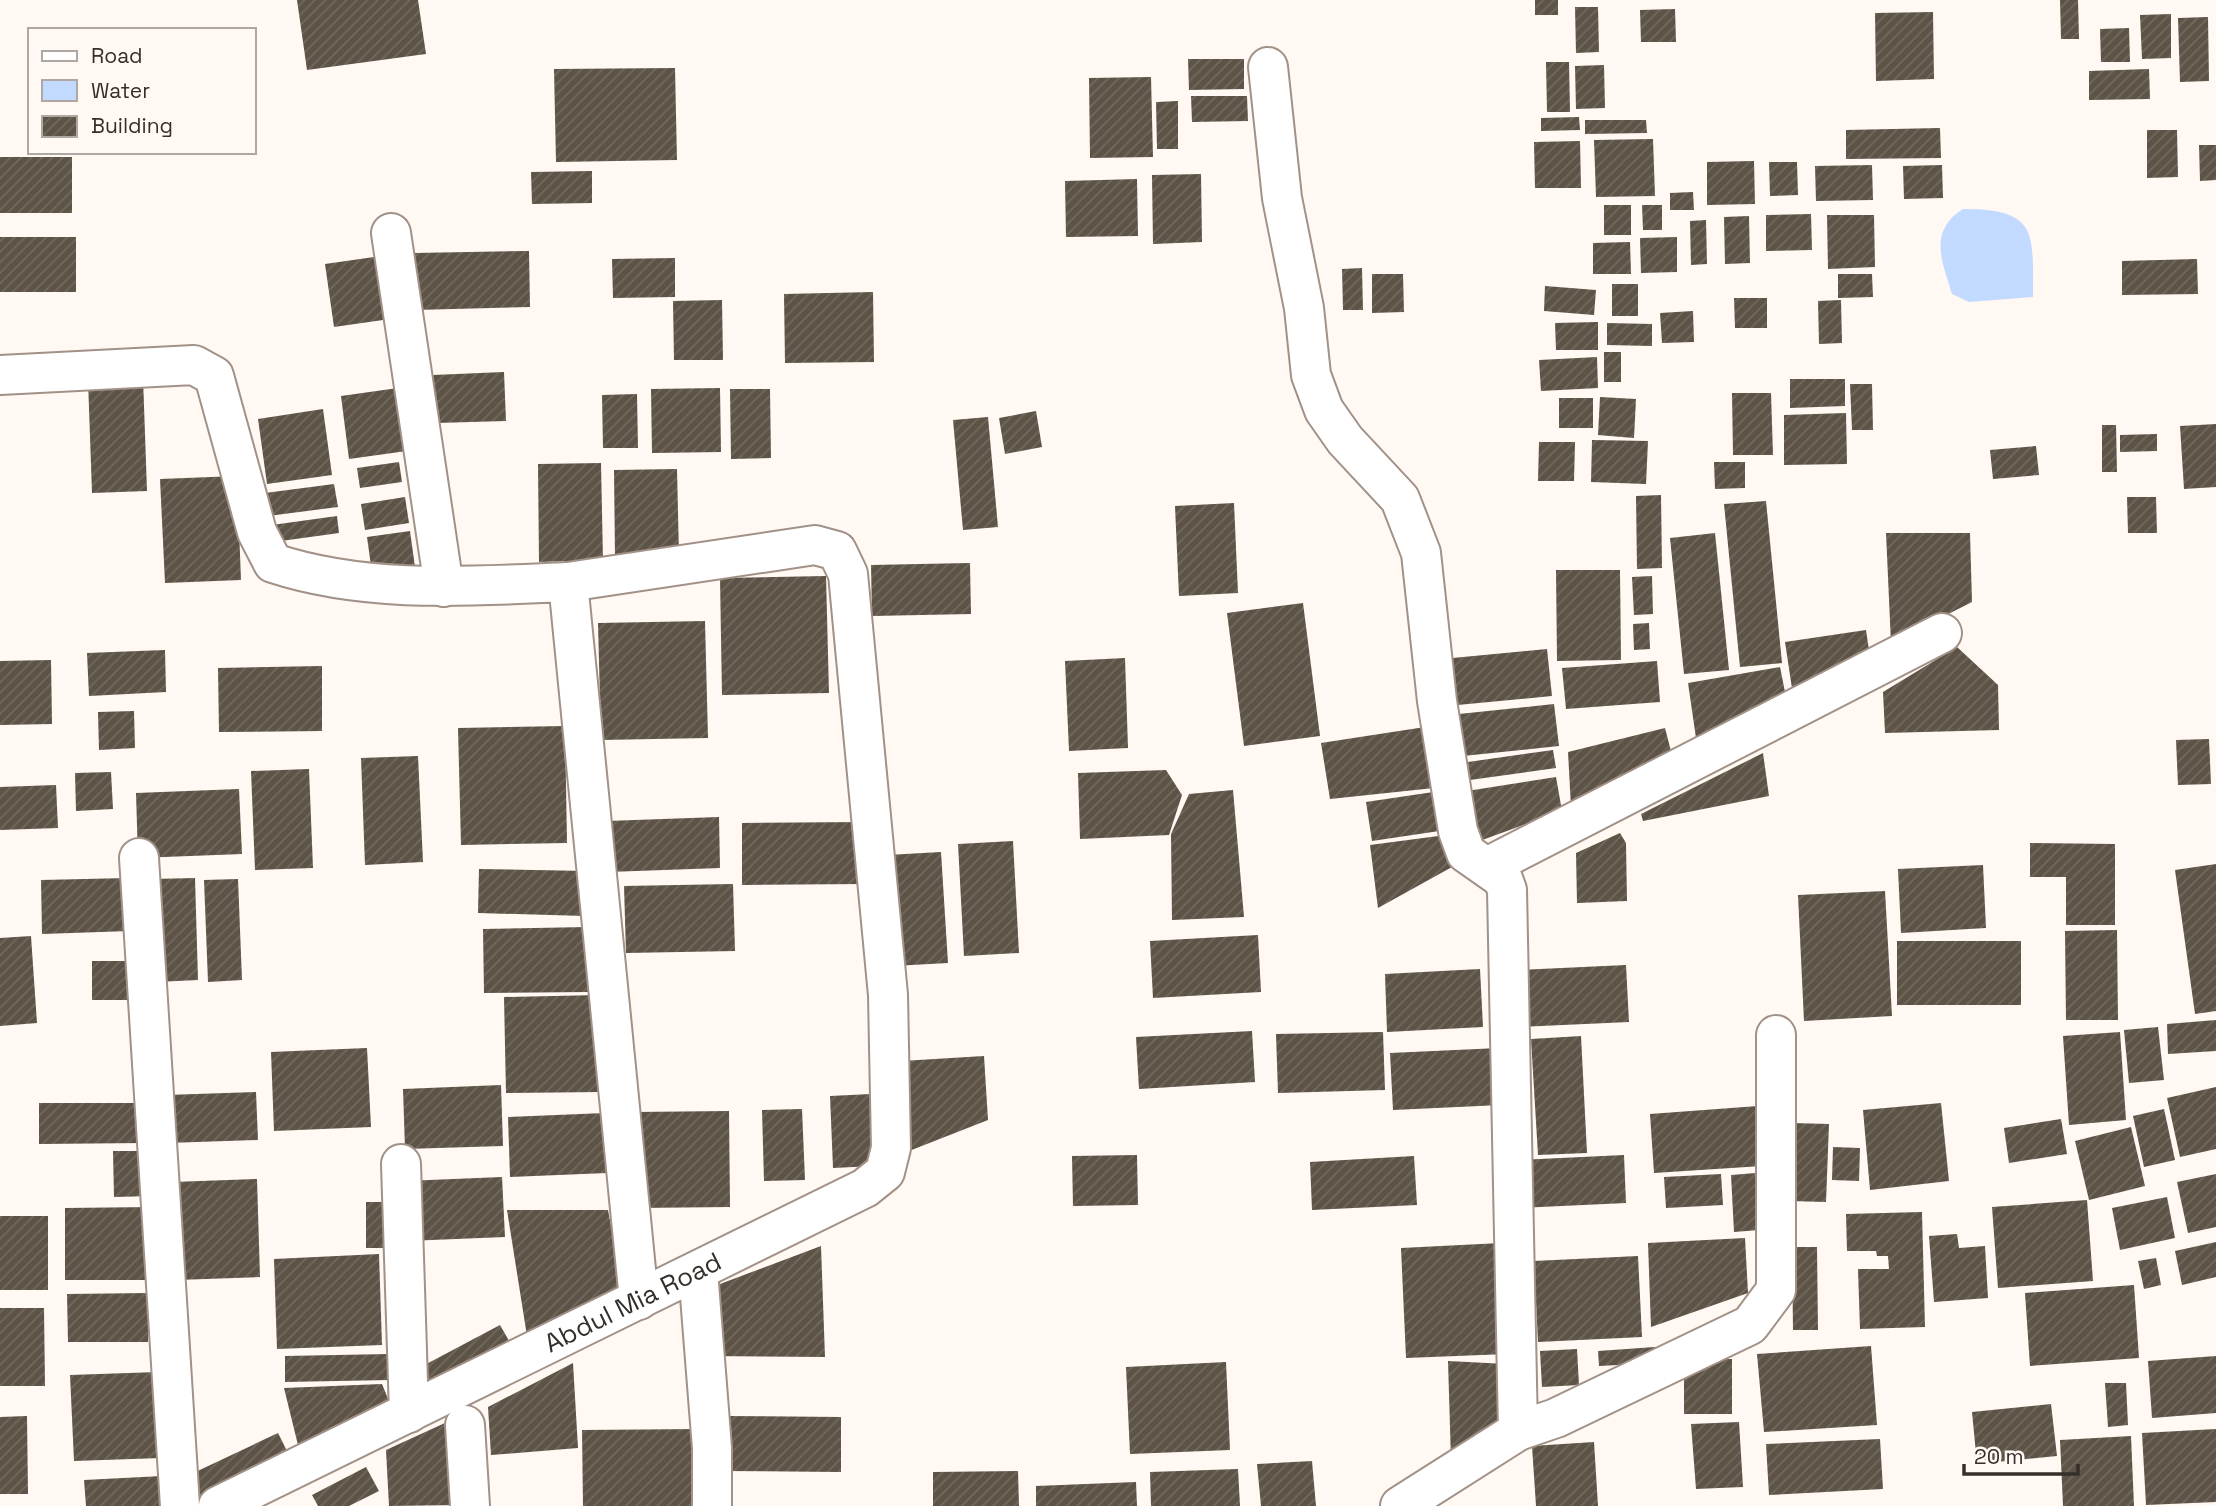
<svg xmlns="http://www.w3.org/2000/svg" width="2216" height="1506" font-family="'Space Grotesk',sans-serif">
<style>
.water{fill:#c2daff}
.building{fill:url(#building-hatch)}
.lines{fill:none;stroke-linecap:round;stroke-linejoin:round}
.street-casing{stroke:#a19187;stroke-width:42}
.street{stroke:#fff;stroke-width:38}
.labels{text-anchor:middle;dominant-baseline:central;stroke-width:7;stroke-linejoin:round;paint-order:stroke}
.street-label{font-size:26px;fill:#352f2b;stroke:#fff8f3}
</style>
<defs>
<pattern id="building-hatch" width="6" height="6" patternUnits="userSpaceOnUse" patternTransform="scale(1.75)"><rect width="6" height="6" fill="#5d5447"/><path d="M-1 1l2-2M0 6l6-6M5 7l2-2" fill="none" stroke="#716a5f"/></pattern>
</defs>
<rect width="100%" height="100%" fill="#fff8f3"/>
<path class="water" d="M1963 209C2038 209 2033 232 2033 297L1969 302 1952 294C1942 261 1928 231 1963 209Z"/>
<path class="building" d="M297 0H418L426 54 307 70Z
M1535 0H1558V15H1535Z
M2060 0H2078L2079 39H2061Z
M1575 7H1598L1599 52 1576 53Z
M1675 9 1676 42H1641L1640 10Z
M1933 12 1934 79 1876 81 1875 13Z
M2171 14V58L2142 59 2140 15Z
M2208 17 2209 81 2180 82 2178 18Z
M2129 28 2130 62H2101L2100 29Z
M1188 59H1244V89L1189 90Z
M1546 62H1569L1570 112H1547Z
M1604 65 1605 108 1576 109 1575 66Z
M675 68 677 160 556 162 554 69Z
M2149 69 2150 99 2089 100V71Z
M1151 77 1153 157 1090 158 1089 78Z
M1191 96H1247L1248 121 1192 122Z
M1178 101V149H1157L1156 102Z
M1579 117 1580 130 1541 131V118Z
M1585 120H1646L1647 133 1585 134Z
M1940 128 1941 158 1846 159V130Z
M2147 130H2177L2178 177 2147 178Z
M1653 139 1655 196 1596 197 1594 140Z
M1580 141 1581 188H1535L1534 142Z
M2199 145H2216V180L2200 181Z
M0 157H72V213H0Z
M1754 161 1755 204 1707 205V162Z
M1769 162H1797L1798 195 1770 196Z
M1872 165 1873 200 1816 201 1815 166Z
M1942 165 1943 198 1904 199 1903 166Z
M592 171V203L532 204 531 172Z
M1201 174 1202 242 1153 244 1152 175Z
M1137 179 1138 236 1066 237 1065 181Z
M1693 192 1694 210H1670V193Z
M1604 205H1631V235H1604Z
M1642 205H1662V230H1643Z
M1811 214 1812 250 1766 251V215Z
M1827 215H1874L1875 267 1828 269Z
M1749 216 1750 263 1725 264 1724 217Z
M1706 220 1707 264 1691 265 1690 221Z
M0 237H76V292H0Z
M1677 237V272L1641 273 1640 238Z
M1630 242 1631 274H1593V243Z
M529 251 530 307 415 310 414 253Z
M381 256 390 319 334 327 325 264Z
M675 258V297L613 298 612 259Z
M2197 259 2198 294 2122 295V261Z
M1362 268 1363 310H1343L1342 269Z
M1372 274H1403L1404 312 1372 313Z
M1838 274H1872L1873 297 1838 298Z
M1612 284H1638V316H1612Z
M1545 286 1596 290 1594 315 1544 311Z
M873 292 874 362 785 363 784 294Z
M1734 298H1767V328H1735Z
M722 300 723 360H674L673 301Z
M1841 300 1842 343 1819 344 1818 301Z
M1693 311 1694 342 1662 343 1660 313Z
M1598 322V350H1556L1555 323Z
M1607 323 1652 324V346L1607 345Z
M1604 352H1621V382H1604Z
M1597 357 1598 388 1541 391 1539 360Z
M504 372 506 421 436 423 433 375Z
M143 377 147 491 92 493 88 380Z
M1790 379H1845V406L1790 408Z
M1850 384H1872L1873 430H1852Z
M405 387 414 450 349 459 341 396Z
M720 388 721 452 652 453 651 389Z
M730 389H770L771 458 731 459Z
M1732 393H1771L1773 455H1733Z
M637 394 638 448H603L602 395Z
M1600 397 1636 399 1634 438 1598 435Z
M1559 398H1593V428H1559Z
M323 409 332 475 267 484 258 419Z
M1036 411 1042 447 1005 454 999 418Z
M1846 413 1847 464 1784 465V415Z
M988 417 998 527 963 530 953 420Z
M2216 424V487L2184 489 2180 426Z
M2102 425H2116L2117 472H2102Z
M2157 434V451L2120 452V435Z
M1592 440 1648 441 1646 484 1591 482Z
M1539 442H1575L1574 481H1538Z
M2036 446 2039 475 1993 479 1990 450Z
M399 462 402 482 360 488 357 468Z
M1714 462H1745V488L1715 489Z
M601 463 603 560 539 562 538 464Z
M677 469 679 556 615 557 614 470Z
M237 476 241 580 165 583 160 479Z
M334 484 338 507 268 516 265 493Z
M1661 495 1662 568 1637 569 1636 496Z
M405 497 409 523 365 530 361 504Z
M2127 497H2156L2157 533H2128Z
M1766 501 1782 663 1740 667 1724 504Z
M1234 503 1238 593 1179 596 1175 506Z
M337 516 339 533 274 542 272 525Z
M410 531 415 567 372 573 367 537Z
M1715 533 1729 670 1684 674 1670 538Z
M1886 533H1970L1972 602 1891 643Z
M970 563 971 614 872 616 871 565Z
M1556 570H1620L1621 660 1557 661Z
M826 576 829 693 722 695 720 578Z
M1652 576 1653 614 1634 615 1632 577Z
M1303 603 1320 736 1244 746 1227 613Z
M705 621 708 738 601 740 598 623Z
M1649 623 1650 649 1634 650 1633 624Z
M1866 630 1870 657 1793 695 1785 642Z
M1957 647 1998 685 1999 730 1885 733 1883 692Z
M1547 649 1552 696 1447 706 1442 659Z
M165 650 166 692 89 696 87 653Z
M1125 658 1128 748 1069 751 1065 661Z
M51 660 52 724 0 725V661Z
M1657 661 1660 702 1566 709 1562 668Z
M322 666V731L219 732 218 668Z
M1780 667 1786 697 1697 745 1688 683Z
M1554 704 1559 746 1463 756 1459 714Z
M134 711 135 748 99 750 98 712Z
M565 726 567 843 461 845 458 728Z
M1425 727 1434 788 1330 799 1321 743Z
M1665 728 1672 755 1571 807 1568 752Z
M2209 739 2211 784 2178 785 2176 740Z
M1553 750 1556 768 1470 780 1468 762Z
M1763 753 1769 796 1643 821 1641 814Z
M418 756 423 862 365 865 361 758Z
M309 769 313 868 255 870 251 771Z
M1166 770 1182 795 1169 835 1080 839 1078 773Z
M111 772 113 809 76 811 75 773Z
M1556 777 1562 811 1474 843 1467 791Z
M56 785 58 828 0 830V787Z
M239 789 242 854 138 858 136 793Z
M1233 790 1244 917 1172 920 1171 834 1189 794Z
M1440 791 1446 830 1372 841 1366 802Z
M719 817 720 868 608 872 607 821Z
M863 822 864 884 742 885V823Z
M1620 833 1626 843 1627 901 1577 903 1576 853Z
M1446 835 1452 867 1378 908 1370 845Z
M1013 841 1019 953 964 956 958 844Z
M2030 843 2115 844V925H2066V877H2030Z
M941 852 948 963 893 966 887 855Z
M2216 864V1011L2195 1014 2175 870Z
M1983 865 1986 928 1901 933 1898 869Z
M479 869 587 871 585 916 478 913Z
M128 878 130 931 42 934 41 880Z
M195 878 198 980 156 982 152 879Z
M238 879 242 980 208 982 204 880Z
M733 884 735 951 626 953 624 886Z
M1885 891 1892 1016 1804 1021 1798 895Z
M587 927 588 992 484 993 483 929Z
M2117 930 2118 1020H2066L2065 931Z
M1258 935 1261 992 1153 998 1150 941Z
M31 936 37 1023 0 1026V938Z
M1897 941H2021V1005H1897Z
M92 961H138L139 1000H92Z
M1626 965 1629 1022 1521 1027 1517 970Z
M1480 969 1483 1027 1387 1032 1385 974Z
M599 995 601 1092 506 1093 504 997Z
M2216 1020V1051L2168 1054 2167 1024Z
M2158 1027 2164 1080 2129 1083 2124 1030Z
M1252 1031 1255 1082 1139 1089 1136 1037Z
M1383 1032 1385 1090 1278 1093 1276 1034Z
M2120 1032 2126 1120 2069 1125 2063 1036Z
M1581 1036 1587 1153 1538 1155 1531 1039Z
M367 1048 371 1127 274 1131 271 1052Z
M1499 1048 1501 1105 1393 1110 1390 1053Z
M984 1056 988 1120 909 1151 902 1061Z
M501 1085 503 1146 405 1149 403 1089Z
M2216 1087V1149L2180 1157 2167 1098Z
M256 1092 258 1140 167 1143 166 1095Z
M871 1094 874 1166 833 1168 830 1096Z
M39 1103H145V1143L39 1144Z
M1941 1103 1949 1181 1870 1190 1863 1110Z
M1758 1106 1762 1166 1654 1173 1650 1114Z
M802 1109 805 1180 764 1181 762 1110Z
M2164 1109 2175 1160 2144 1167 2133 1116Z
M729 1111 730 1207 636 1208 634 1112Z
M605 1113 607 1173 510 1177 508 1117Z
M2061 1119 2067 1154 2009 1163 2004 1128Z
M1791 1123 1829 1124 1826 1202 1789 1201Z
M2131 1127 2145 1186 2089 1200 2075 1141Z
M1833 1147 1860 1148 1859 1181 1832 1180Z
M113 1151H153V1196L114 1197Z
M1137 1155 1138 1205 1073 1206 1072 1156Z
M1624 1155 1626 1203 1521 1208 1519 1160Z
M1414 1156 1417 1205 1312 1210 1310 1162Z
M1756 1173 1759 1230 1734 1232 1731 1175Z
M1721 1174 1723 1205 1666 1208 1664 1177Z
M2216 1174V1227L2188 1233 2177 1182Z
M502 1177 505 1237 407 1241 405 1181Z
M257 1179 260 1277 177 1280 173 1182Z
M2167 1197 2175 1238 2120 1250 2112 1208Z
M2087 1200 2093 1281 1998 1288 1992 1207Z
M366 1202H392V1248H366Z
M152 1207 153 1280H65V1208Z
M507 1210H608L623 1291 527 1336Z
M1922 1212 1925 1327 1860 1329 1858 1269H1889L1888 1256H1877L1876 1251H1847L1846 1214Z
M0 1216H48V1290H0Z
M1957 1234 1959 1248 1985 1246 1988 1298 1934 1302 1929 1236Z
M1745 1238 1748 1293 1651 1327 1648 1243Z
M2216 1242V1277L2182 1285 2175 1251Z
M1501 1243 1507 1354 1406 1358 1401 1248Z
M821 1246 825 1357 708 1356 704 1290Z
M1792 1247H1817L1818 1330H1793Z
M379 1254 382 1345 277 1349 274 1259Z
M1638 1256 1642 1337 1538 1342 1534 1261Z
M2156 1258 2161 1285 2144 1289 2138 1261Z
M2134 1285 2139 1358 2030 1366 2025 1293Z
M148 1293V1342H68L67 1294Z
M0 1308H44L45 1386H0Z
M500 1325 512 1346 429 1391 417 1369Z
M1871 1346 1877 1425 1764 1432 1757 1354Z
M1655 1347 1656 1363 1599 1366 1598 1351Z
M1577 1349 1579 1385 1542 1387 1540 1351Z
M389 1354 390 1380 285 1382V1356Z
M2216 1356V1413L2152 1418 2148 1361Z
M1684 1359H1732V1414H1684Z
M1448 1361 1507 1364 1510 1430 1451 1460Z
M1226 1362 1230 1450 1130 1454 1126 1367Z
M573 1363 578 1448 491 1455 488 1407Z
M158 1372 161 1458 74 1461 70 1375Z
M2105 1383H2126L2128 1425 2108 1427Z
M382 1384 391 1406 298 1445 284 1388Z
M2051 1404 2057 1456 1977 1464 1972 1412Z
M27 1416 28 1494H0V1417Z
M723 1416 841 1417V1472L722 1471Z
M458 1417 459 1505 389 1506 386 1450Z
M1739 1422 1743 1487 1696 1489 1691 1424Z
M699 1429 700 1506H583L582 1430Z
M2216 1429V1502L2146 1505 2142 1433Z
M278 1433 288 1453 198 1496 189 1475Z
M2131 1436 2134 1506H2063L2060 1440Z
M1880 1439 1883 1489 1769 1495 1766 1444Z
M1594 1442 1598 1506H1536L1532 1446Z
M1312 1461 1316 1506H1261L1257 1464Z
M366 1467 379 1491 349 1506H318L312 1495Z
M1238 1469 1240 1506H1151L1150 1472Z
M1018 1471 1019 1506H933V1472Z
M162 1476 168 1506H86L84 1480Z
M1136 1482 1137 1506H1036V1486Z"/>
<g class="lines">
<g class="street-casing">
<g id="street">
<path d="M1268 67 1282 198 1304 308 1311 375 1324 410 1345 440 1400 499 1421 553 1437 701 1458 831 1466 853 1503 879 1507 890 1518 1431 1400 1506"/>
<path d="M391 233 444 587"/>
<path d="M0 375 194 365 214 376 257 532 273 563C367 594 470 586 568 582L639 1300"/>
<path d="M139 858 180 1506"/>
<path d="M1487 867 1942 633"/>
<path d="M401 1164 409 1413"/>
<path d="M698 1271 712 1448V1506"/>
<path d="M465 1425 470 1506"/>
<path d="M1518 1431 1556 1418 1750 1325 1776 1290V1035"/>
<path id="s1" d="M218 1506 865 1188 885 1172 891 1148 888 995 848 574 837 551 815 545 568 582"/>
</g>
</g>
<use href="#street" class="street"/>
</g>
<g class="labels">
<g class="street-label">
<text stroke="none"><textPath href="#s1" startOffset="462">Abdul Mia Road</textPath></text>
</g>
</g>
<rect x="28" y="28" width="228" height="126" fill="#fff8f3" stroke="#aea8a3" stroke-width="2"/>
<rect x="42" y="51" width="35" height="10" fill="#ffffff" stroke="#aea8a3" stroke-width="2"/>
<text x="91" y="63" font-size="21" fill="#352f2b">Road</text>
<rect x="42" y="80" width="35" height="21" fill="#c2daff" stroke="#aea8a3" stroke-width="2"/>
<text x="91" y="98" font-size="21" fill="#352f2b">Water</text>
<rect x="42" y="116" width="35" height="21" fill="url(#building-hatch)" stroke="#aea8a3" stroke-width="2"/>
<text x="91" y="133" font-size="21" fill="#352f2b">Building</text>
<path d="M1964 1464v10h114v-10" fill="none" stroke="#352f2b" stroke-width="3.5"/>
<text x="1974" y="1464" font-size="21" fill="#352f2b" stroke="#fff8f3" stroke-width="5" paint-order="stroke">20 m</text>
</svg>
